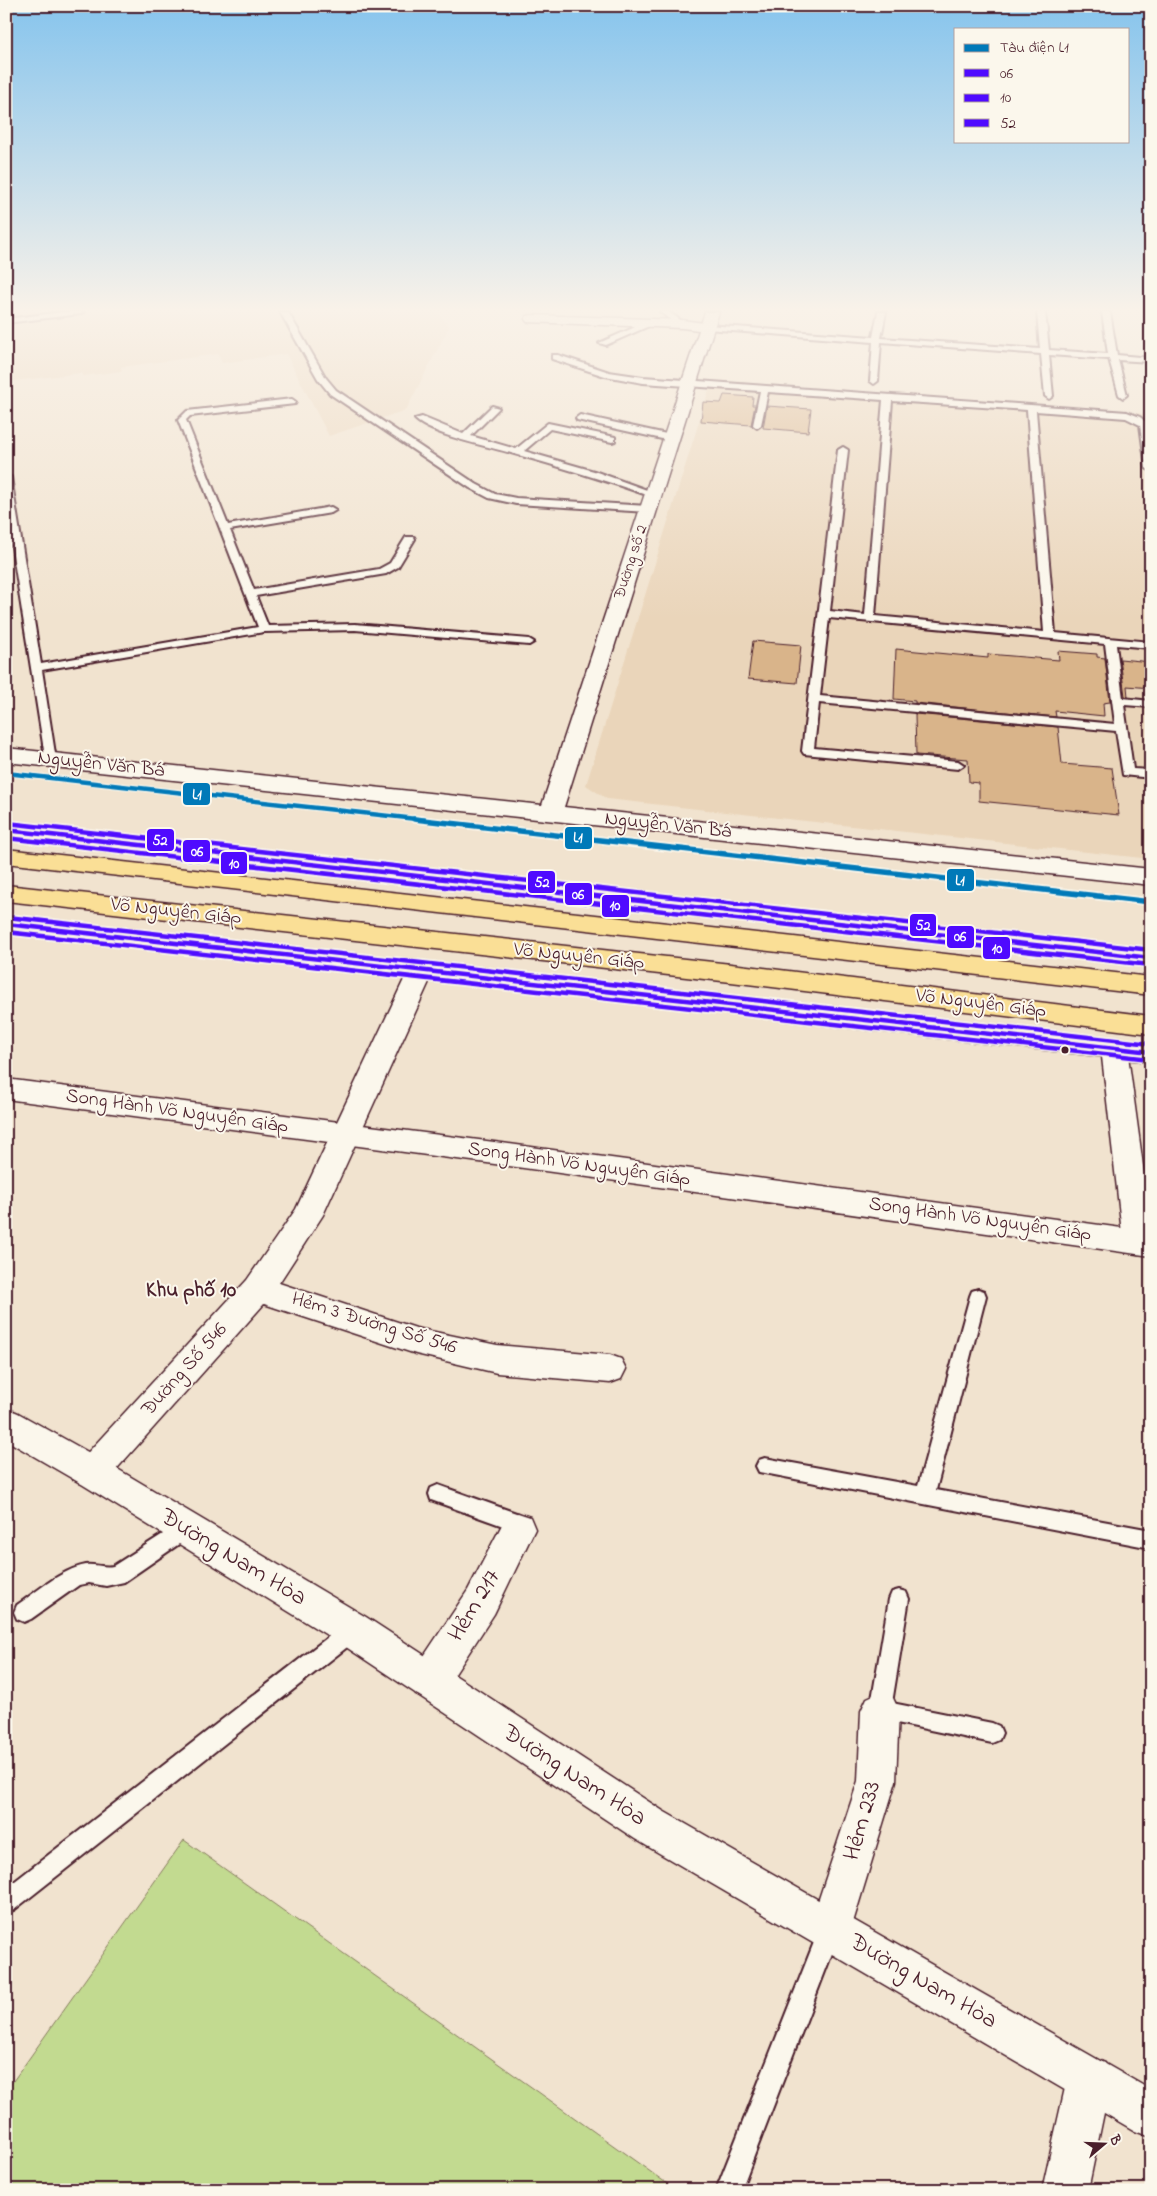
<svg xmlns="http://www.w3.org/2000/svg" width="1157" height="2196" font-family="'Indie Flower',sans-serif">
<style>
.built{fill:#ead5ba}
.green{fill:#c2da90;stroke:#867c5e}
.building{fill:#d9b48a;stroke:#4a1f2b}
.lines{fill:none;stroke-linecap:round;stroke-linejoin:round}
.lane-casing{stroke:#4a1f2b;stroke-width:4}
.street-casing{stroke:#4a1f2b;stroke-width:3}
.secondary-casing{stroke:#4a1f2b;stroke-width:3}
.highway-casing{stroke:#4a1f2b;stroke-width:3}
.lane{fill:#fbf7ec;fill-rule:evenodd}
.street{fill:#fbf7ec;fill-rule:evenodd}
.secondary{fill:#fbf7ec;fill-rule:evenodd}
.highway{fill:#fadf96;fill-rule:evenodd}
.bus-1-casing{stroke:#fbf7ec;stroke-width:8}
.bus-2-casing{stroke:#fbf7ec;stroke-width:8}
.bus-3-casing{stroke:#fbf7ec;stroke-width:8}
.bus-1{stroke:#4f0aff;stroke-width:4.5}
.bus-2{stroke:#4f0aff;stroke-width:4.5}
.bus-3{stroke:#4f0aff;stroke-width:4.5}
.metro-1-far1-casing{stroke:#fbf7ec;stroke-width:7}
.metro-1-casing{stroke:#fbf7ec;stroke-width:9}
.metro-1-far1{stroke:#0079b8;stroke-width:4.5}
.metro-1{stroke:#0079b8;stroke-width:5.5}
.bus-dot{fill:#4a1f2b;stroke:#fbf7ec;stroke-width:2}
.labels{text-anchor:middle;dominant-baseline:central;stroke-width:4;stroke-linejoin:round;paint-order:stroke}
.far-street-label{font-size:16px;fill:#4a1f2b;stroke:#fbf7ec}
.street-label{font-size:20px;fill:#4a1f2b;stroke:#fbf7ec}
.neighbourhood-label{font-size:21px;font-weight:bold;fill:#4a1f2b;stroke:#fbf7ec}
.near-street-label{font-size:24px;fill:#4a1f2b;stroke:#fbf7ec}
.line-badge{stroke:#fbf7ec;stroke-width:2}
.badge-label{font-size:14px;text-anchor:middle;font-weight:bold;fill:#fff}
</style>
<rect width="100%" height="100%" fill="#f1e3cf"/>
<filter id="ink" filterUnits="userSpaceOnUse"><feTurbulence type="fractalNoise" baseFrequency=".02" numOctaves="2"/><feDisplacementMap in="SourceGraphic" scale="10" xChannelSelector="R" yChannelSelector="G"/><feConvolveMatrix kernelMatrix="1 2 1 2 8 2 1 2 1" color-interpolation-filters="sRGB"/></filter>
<g filter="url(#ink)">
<path class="built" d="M6 312H438L449 327 406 410 329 436 286 354 222 363 218 354 121 367 122 371 83 376 81 373 6 382Z
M712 380 1151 414V859L607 799 586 785Z"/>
<path class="green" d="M184 1840 669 2185 668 2190H6V2091Z"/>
<path class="building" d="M724 395 753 397 752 405H755L751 425 701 421 703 402 721 403Z
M767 406 811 409 808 432 763 428Z
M753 641 801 645 797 683 748 679Z
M896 649 988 658V654L1059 660 1058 651 1097 654V657L1105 658 1110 702 1103 703 1104 716 1055 711 1056 717 915 703V701L894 699Z
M1120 659 1151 662V688L1127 686 1128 697 1125 696Z
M915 714 1058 727 1062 764 1112 768 1119 815 979 801V783L969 782 968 759 916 755Z"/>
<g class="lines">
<g class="lane-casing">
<path id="lane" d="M62 312H84L80 314 6 323V319Z
M280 312H288L326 378 336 390 476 484 495 494 516 498 648 506 653 509 648 512 516 504 489 498 470 488 330 394 318 379Z
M660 312H669L686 324 679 326Z
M878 312H886L881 338 1040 349 1037 312H1045L1049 350 1108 354 1102 312H1110L1117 355 1151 358V362L1118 360 1127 395 1123 398 1119 395 1109 359 1049 355 1053 396 1049 399 1045 396 1041 354 881 342 878 381 874 384 870 381 873 342 707 329 703 327 707 325 873 337Z
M649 321 656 323 606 345 599 343Z
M552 355H558L609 372 643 377 1127 412 1140 417 1148 424 1151 438V471L1146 468 1140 425 1126 418 1036 411 1055 633 1151 642V648L1116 645 1123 698 1151 701V707L1124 705 1133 769 1151 770V778L1123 775 1116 731 819 703 814 748 958 761 964 765 958 769 804 754 802 751 838 450 843 447 848 450 830 611 865 615 883 400 768 392 761 425 757 428 753 425 760 391 643 383 605 376 552 359ZM892 401 1027 410 1044 632 875 616ZM829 618 1105 644 1115 724 820 696Z
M292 399 296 402 295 404 190 416 186 420 228 525 331 507 336 510 331 513 230 530 254 590 379 569 390 563 406 537H414L415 539 398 567 386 574 256 596 268 626 355 624 529 639 534 642 529 645 355 630 264 632 42 670 56 760 54 763H46L6 510V474L11 477 41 664 258 627 178 420 187 411Z
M492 406 499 408 471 436 516 449 548 423 615 437V441L612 442 550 429 524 451 594 471 658 494 656 496H650C604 480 558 466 511 453 487 446 431 435 415 419L422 417 463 434Z
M580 415 671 435 675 438 671 441 577 420 576 418Z
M978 1289 984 1291 986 1296 936 1490 1151 1530V1548L759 1472 756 1466 759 1460 765 1458 918 1486 970 1296 972 1291Z
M438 1485 519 1514 523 1517 527 1529 525 1535 518 1538 511 1535 506 1527 431 1500 429 1494 431 1488Z
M185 1520 192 1523 194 1529 192 1535 124 1582 106 1586 89 1583 79 1585 31 1619 24 1622 17 1619 14 1612 17 1605C38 1591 60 1570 86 1565 95 1564 104 1568 113 1566Z
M899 1590 906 1592 909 1599 892 1703 992 1723 999 1726 1002 1733 999 1740 992 1743 873 1718 870 1711 889 1599 892 1592Z
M353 1620 360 1623 363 1630 360 1637 14 1910 6 1913V1888L346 1623Z
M830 1919 838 1922 841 1930 741 2190H716L822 1922Z"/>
</g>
<g class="street-casing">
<path id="street" d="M532 315 682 320 712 324 714 327 712 330 707 331 682 328 527 322 525 319 527 316Z
M421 962 430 965 434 971 323 1215 279 1283 416 1328 497 1345 610 1355 621 1359 626 1369 621 1379 610 1383 497 1373 416 1354 264 1304 104 1483 92 1487 80 1483 75 1472 80 1461 247 1280 296 1209 408 971 412 965Z
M1114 1038 1123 1041 1127 1048 1151 1225V1246L1149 1251 1138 1254 1127 1251 1123 1242 1101 1048 1105 1041Z
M518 1513 530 1517 535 1529 494 1614 442 1694 429 1700 416 1694 410 1681 416 1668 468 1590 506 1517Z
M880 1692 893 1698 899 1711 896 1781 851 1929 845 1944 830 1950 815 1944 809 1929 858 1781 861 1711 867 1698Z
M1089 2057 1105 2063 1111 2079 1088 2190H1042L1067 2079 1073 2063Z"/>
</g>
<g class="secondary-casing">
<path id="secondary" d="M705 312H719L564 807 1151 869V885L6 762V748L542 805Z
M6 1079 502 1143 1151 1232V1256L502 1165 6 1099Z
M6 1408 18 1413 104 1461 366 1617 663 1811 1151 2090V2137L1135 2131 635 1839 340 1643 80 1483 6 1440Z"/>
</g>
<g class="highway-casing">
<path id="highway" d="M6 823 1151 949V967L6 837Z
M6 849 1151 977V995L6 863Z
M6 885 731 964 1151 1016V1034L731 982 6 901Z
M6 916 1151 1042V1062L6 932Z"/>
</g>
<use href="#lane" class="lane"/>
<use href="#street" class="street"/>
<use href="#secondary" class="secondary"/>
<use href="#highway" class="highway"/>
<g class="bus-1-casing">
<path id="bus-1" d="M6 830 1151 958
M6 924 1151 1052"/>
</g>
<g class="bus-2-casing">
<path id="bus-2" d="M6 838 1150 965
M6 932 1150 1059"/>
</g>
<g class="bus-3-casing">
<path id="bus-3" d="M7 823 1151 950
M7 917 1151 1044"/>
</g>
<use href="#bus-1" class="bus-1"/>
<use href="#bus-2" class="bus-2"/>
<use href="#bus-3" class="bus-3"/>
<g class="metro-1-far1-casing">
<path id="metro-1-far1" d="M6 773 425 820"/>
</g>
<g class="metro-1-casing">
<path id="metro-1" d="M414 819 1151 902"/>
</g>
<use href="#metro-1-far1" class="metro-1-far1"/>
<use href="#metro-1" class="metro-1"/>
</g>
</g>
<linearGradient id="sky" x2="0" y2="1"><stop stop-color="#86c4ed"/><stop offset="0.5" stop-color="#f9f2e9"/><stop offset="1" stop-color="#f9f2e9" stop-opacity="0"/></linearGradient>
<rect width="1157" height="619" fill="url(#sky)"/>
<circle class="bus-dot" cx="1065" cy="1050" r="4.5"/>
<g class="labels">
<g class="far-street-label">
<text transform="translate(631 562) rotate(-72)">Đường số 2</text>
</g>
<g class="street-label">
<text transform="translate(101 765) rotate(6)">Nguyễn Văn Bá</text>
<text transform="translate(668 826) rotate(6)">Nguyễn Văn Bá</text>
<text transform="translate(176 912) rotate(6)">Võ Nguyên Giáp</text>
<text transform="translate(579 957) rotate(6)">Võ Nguyên Giáp</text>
<text transform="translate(981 1004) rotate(7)">Võ Nguyên Giáp</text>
<text transform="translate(177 1112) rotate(8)">Song Hành Võ Nguyên Giáp</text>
<text transform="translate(579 1165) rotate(8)">Song Hành Võ Nguyên Giáp</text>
<text transform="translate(980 1220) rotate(8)">Song Hành Võ Nguyên Giáp</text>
<text transform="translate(374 1324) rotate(17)">Hẻm 3 Đường Số 546</text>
<text transform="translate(185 1370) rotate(-48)">Đường Số 546</text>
</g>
<g class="neighbourhood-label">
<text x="191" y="1291">Khu phố 10</text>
</g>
<g class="near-street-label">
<text transform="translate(233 1558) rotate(31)">Đường Nam Hòa</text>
<text transform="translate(475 1606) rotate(-59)">Hẻm 217</text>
<text transform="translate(574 1776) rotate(33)">Đường Nam Hòa</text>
<text transform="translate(863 1821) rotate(-74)">Hẻm 233</text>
<text transform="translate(923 1982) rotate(30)">Đường Nam Hòa</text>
</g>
</g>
<g class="line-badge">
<rect x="182" y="782" width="29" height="24" rx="5" fill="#0079b8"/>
<rect x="564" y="826" width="29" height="24" rx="5" fill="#0079b8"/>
<rect x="146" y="828" width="29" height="24" rx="5" fill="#4f0aff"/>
<rect x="182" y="839" width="29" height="24" rx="5" fill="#4f0aff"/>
<rect x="220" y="851" width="28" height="24" rx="5" fill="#4f0aff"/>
<rect x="946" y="868" width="29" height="24" rx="5" fill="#0079b8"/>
<rect x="527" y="870" width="29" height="24" rx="5" fill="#4f0aff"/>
<rect x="564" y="882" width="29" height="24" rx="5" fill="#4f0aff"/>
<rect x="601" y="894" width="29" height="24" rx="5" fill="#4f0aff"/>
<rect x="909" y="913" width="28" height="24" rx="5" fill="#4f0aff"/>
<rect x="946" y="925" width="29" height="24" rx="5" fill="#4f0aff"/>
<rect x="982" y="936" width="29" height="24" rx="5" fill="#4f0aff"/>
</g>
<g class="badge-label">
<text x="197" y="799">L1</text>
<text x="578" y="842">L1</text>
<text x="160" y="845">52</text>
<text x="197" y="856">06</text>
<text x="234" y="868">10</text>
<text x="960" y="885">L1</text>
<text x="542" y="887">52</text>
<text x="578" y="899">06</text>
<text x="615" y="910">10</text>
<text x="923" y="930">52</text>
<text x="960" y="941">06</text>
<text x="997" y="953">10</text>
</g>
<rect width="1157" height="2196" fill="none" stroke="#fbf7ec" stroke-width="25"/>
<rect x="12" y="12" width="1132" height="2171" fill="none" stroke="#4a1f2b" stroke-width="2" filter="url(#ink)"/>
<rect x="954" y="28" width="175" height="115" fill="#fbf7ec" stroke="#b4a19f"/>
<rect x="964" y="44" width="25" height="8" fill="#0079b8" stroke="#b4a19f"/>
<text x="1000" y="52" font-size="15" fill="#4a1f2b">Tàu điện L1</text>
<rect x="964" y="69" width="25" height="8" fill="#4f0aff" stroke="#b4a19f"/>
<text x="1000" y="78" font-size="15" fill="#4a1f2b">06</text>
<rect x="964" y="94" width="25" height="8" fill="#4f0aff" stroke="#b4a19f"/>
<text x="1000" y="102" font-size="15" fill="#4a1f2b">10</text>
<rect x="964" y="119" width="25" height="8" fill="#4f0aff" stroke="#b4a19f"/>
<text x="1000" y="128" font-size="15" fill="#4a1f2b">52</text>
<g transform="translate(1104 2144) rotate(71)" stroke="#fbf7ec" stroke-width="4" paint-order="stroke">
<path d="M0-4L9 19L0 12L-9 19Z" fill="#4a1f2b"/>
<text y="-8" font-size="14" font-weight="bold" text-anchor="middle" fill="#4a1f2b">B</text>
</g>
</svg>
